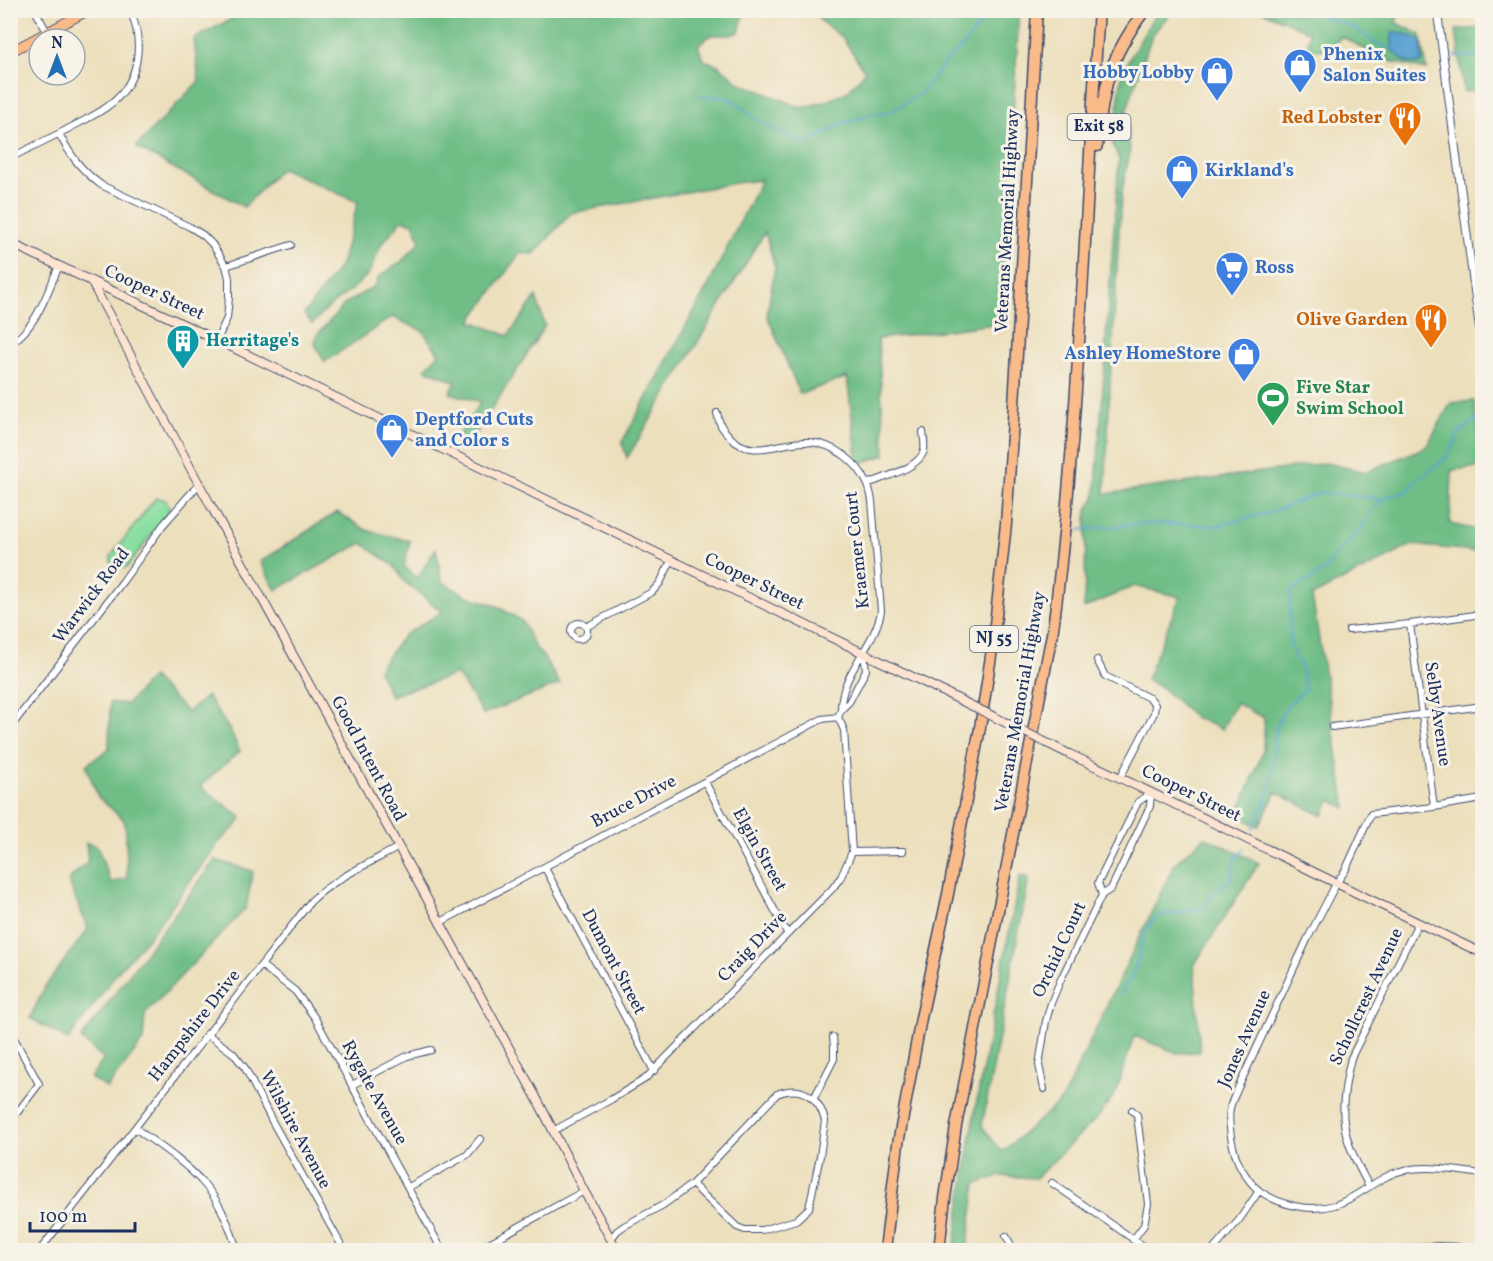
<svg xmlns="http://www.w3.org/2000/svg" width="1493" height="1261" font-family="Vollkorn,serif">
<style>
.green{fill:#8adfa0;stroke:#52877f;stroke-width:1.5}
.forest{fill:#6fbe86;stroke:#457672;stroke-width:1.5}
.water{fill:#5ba3d2;stroke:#3b6998;stroke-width:1.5}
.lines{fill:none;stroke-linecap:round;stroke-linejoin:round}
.stream{stroke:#5ba3d2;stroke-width:2}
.minor-casing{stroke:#3a496c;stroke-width:8}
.tertiary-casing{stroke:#3a496c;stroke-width:9}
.secondary-casing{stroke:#3a496c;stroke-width:10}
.primary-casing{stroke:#3a496c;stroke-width:11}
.motorway-casing{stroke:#3a496c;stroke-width:13}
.minor{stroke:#fff;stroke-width:6}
.tertiary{stroke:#fff;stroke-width:7}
.secondary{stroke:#fde4d1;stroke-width:8}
.primary{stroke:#fabb8b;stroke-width:9}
.motorway{stroke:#fabb8b;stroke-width:10}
.secondary-bridge-casing{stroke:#3a496c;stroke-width:10;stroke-linecap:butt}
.secondary-bridge{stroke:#fde4d1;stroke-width:8}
.labels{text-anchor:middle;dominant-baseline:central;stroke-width:6;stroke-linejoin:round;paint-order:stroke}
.shield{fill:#f7f3e8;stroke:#5d6a87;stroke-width:1.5}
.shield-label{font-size:16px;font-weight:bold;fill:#1b2f5e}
.shop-label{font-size:18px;font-weight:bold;fill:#366cbe;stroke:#f7f3e8;text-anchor:start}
.food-label{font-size:18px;font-weight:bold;fill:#c56008;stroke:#f7f3e8;text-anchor:end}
.street-label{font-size:18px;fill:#1b2f5e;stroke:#f7f3e8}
.culture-label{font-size:18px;font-weight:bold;fill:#0d838f;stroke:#f7f3e8;text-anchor:start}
.leisure-label{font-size:18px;font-weight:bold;fill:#27864d;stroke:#f7f3e8;text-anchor:start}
</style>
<rect width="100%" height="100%" fill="#f7f3e8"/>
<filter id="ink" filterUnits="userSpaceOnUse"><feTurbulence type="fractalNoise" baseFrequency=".0167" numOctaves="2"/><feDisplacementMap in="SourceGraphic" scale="12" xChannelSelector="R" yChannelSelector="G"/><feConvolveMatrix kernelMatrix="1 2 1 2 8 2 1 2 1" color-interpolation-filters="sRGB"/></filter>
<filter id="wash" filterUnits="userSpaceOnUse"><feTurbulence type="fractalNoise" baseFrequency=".008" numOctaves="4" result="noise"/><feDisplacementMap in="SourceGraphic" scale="24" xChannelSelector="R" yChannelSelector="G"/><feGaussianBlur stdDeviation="1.35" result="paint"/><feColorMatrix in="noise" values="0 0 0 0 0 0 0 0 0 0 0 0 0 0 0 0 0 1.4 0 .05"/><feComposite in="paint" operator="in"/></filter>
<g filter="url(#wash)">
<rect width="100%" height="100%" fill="#ecdfbc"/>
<path class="green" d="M158 498C168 499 171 506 167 514L127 567C117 570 110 567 111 556L155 499Z"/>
<path class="forest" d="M248 10 742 11 743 17 739 32 731 35H711L698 45 703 60 718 65 740 83 802 108 827 101 848 91 865 72 843 38 823 23 812 11H1019L1001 323 878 339 885 455 858 464 847 377 800 394 767 315 775 267 765 232 627 458 622 442 708 286 761 180 735 183 571 213 534 254 520 253 471 321 508 336 536 297 545 326 466 449 456 439 481 402 450 393 456 382 425 369 439 354 423 331 392 317 325 362 315 344 316 336 346 303 375 286 379 277 402 261 420 242 414 223 402 220 381 245 369 273 353 289 332 304 312 324 304 314 341 265 358 202 281 168 244 207 136 147 199 81 194 39Z
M1157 11H1172L1152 35 1127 109 1130 152 1121 195 1112 357 1105 353 1119 159 1113 145 1122 72Z
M1262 11H1402L1395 22 1421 35 1427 70 1390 61 1370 52 1341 36 1332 49 1308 50 1309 32Z
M1482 28V89L1464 92 1456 30Z
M1105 362 1111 363 1105 494 1326 463 1366 472 1426 447 1451 403 1474 401 1482 467 1452 470 1450 524 1482 531V552L1412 545 1312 596 1346 808 1330 800 1323 816 1276 792 1259 826 1237 816 1263 752 1264 718 1236 703 1222 729 1194 717 1161 687 1146 680 1180 597 1134 586 1084 608 1087 509 1095 498Z
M337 512 366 530 410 541 404 566 417 579 436 548 442 582 467 596 497 606 522 621 534 646 544 658 560 684 483 714 457 674 390 696 378 669 404 635 442 612 404 581 394 566 362 543 276 590 260 562Z
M152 677 187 712 207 696 229 729 240 751 200 786 242 818 237 825 219 842 148 938 119 970 68 1040 30 1018 45 987 88 929 68 880 88 862 86 843 97 846 111 883 127 878 126 833 124 820 98 797 86 765 109 749 110 702 127 704Z
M1205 837 1259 863 1194 965 1200 1052 1177 1053 1134 1036 1116 1092 1100 1115 1036 1178 1000 1176 976 1184 967 1250H954L975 1110 1020 876 1029 878 982 1126 1002 1152 1062 1100 1175 863Z
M215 860 253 871 246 908 145 1014 143 1041 107 1088 90 1078 104 1059 81 1039Z"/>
<path class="water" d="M1394 32 1402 33 1421 40 1422 62C1410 67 1400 59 1392 50 1393 44 1391 39 1392 34Z"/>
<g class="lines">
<path class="stream" d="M1304 10 1353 27 1375 43 1386 47 1395 48
M1455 56H1482
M698 96 722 97 734 101 755 118 779 132 799 141H810L846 122 865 117 869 114 889 113 920 94 944 64 964 45 980 24 988 18 1003 10
M1078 530 1139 524H1189L1217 526 1275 511 1319 493H1334L1350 496 1375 498 1381 501
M1253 829 1264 805 1269 790 1273 764 1275 735 1278 722 1289 704 1305 689 1301 666 1293 653 1290 643V593L1297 587 1314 578 1317 574 1326 570 1335 555 1361 529 1372 509 1377 505 1388 496 1405 493 1419 478 1445 459 1451 451 1459 433 1482 415
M1121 994 1132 975 1138 960 1142 942 1151 922 1161 915 1184 912 1204 907 1219 888 1232 879 1234 860 1244 849"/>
</g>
</g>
<g filter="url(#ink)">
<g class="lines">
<g class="minor-casing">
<path id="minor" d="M35 10 47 32
M59 134C71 156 80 169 101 185L190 227 203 235 212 244 226 266 229 278V298L227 318 217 340
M10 158C28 149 46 140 64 131 80 122 98 115 112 103 140 80 144 42 130 10
M226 266 291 245
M10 344C37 327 47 293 59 266
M717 413C720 426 721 427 730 437 752 461 782 440 809 442 834 444 857 461 867 483 870 489 871 495 872 501L881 611C875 647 840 673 841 710
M868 484C883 477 918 469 924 451 925 445 924 439 923 432
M571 631a8 8 0 1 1 16 0a8 8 0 1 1-16 0Z
M1410 624 1434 807
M586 627 652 592 660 583 671 561
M1349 630 1410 624 1482 614
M1097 660 1105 676 1151 699 1155 705 1154 713 1120 778
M1332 727 1482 706
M10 728 123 581 163 525 199 484
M705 782 787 933
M1482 799 1434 807 1371 814 1345 871 1337 882 1307 940 1238 1088C1235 1095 1231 1102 1230 1109 1228 1118 1230 1128 1231 1137 1233 1148 1236 1161 1243 1171 1247 1178 1254 1187 1261 1192 1282 1206 1311 1212 1335 1205 1360 1197 1379 1175 1405 1170 1431 1165 1457 1171 1482 1174
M852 852 903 851
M545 868 654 1071
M1102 895 1098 883 1138 802 1151 793
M439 923 822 719 838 717 841 710 849 702 866 670 864 653
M261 965 295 991 315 1018 442 1250
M10 1031 39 1084 10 1122
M207 1034 233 1053 245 1068 272 1121 344 1250
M352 1085 407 1056 431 1050
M1044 1089 1039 1065 1046 1021 1051 1003 1061 979 1102 895 1111 889 1150 806 1151 793
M814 1098 834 1059V1048L833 1037
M1132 1110 1137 1115 1148 1204 1144 1225 1133 1240
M135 1128C158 1145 185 1162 204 1184 221 1203 230 1227 237 1250
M553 1131 612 1099 645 1079 832 889 841 877 852 852 844 730 838 717
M1052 1183 1149 1250
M1369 1186C1341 1136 1337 1115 1351 1058L1418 923
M409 1187 467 1155 480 1139
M1006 1236 1012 1247 1015 1250
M611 1239 617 1231 624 1226 663 1205 692 1184 777 1094C802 1084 819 1097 825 1121L820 1156 809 1208 796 1220 762 1230H745L737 1227 692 1184
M40 1250 311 901C335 878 368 864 397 848
M476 1250 584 1191
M1213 1250 1239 1220 1259 1191
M1404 1250C1431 1244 1456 1246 1482 1249"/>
</g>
<g class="tertiary-casing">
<path id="tertiary" d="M1437 10 1482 347"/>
</g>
<g class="secondary-casing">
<path id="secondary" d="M10 243 217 340 948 694
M91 281 199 484 536 1097 584 1191 617 1250
M1069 754C1208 818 1344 889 1482 953"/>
</g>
<g class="primary-casing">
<path id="primary" d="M10 52 89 10"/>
</g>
<g class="motorway-casing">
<path id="motorway" d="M1097 146C1100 122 1102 99 1109 76 1116 53 1130 30 1145 10
M885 1250 898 1144 921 1018 948 894 980 728 993 643 1006 524 1014 405 1037 10
M939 1250 945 1198 956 1126 1053 629C1080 424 1084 217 1099 10"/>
</g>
<use href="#minor" class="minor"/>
<use href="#tertiary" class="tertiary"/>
<use href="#secondary" class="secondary"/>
<use href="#primary" class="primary"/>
<use href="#motorway" class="motorway"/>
<g class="secondary-bridge-casing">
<path id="secondary-bridge" d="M948 694 1069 754"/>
</g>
<use href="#secondary-bridge" class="secondary-bridge"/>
</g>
</g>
<defs>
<g id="shop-pin" transform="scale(1.725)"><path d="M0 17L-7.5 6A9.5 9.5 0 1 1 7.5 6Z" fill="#3f7fe0" stroke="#f7f3e8"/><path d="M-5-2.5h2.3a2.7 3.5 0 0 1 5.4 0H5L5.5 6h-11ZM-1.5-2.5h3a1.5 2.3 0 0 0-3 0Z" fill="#fff"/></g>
<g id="restaurant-pin" transform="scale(1.725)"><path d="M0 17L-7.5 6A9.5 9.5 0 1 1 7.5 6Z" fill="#e8710a" stroke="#f7f3e8"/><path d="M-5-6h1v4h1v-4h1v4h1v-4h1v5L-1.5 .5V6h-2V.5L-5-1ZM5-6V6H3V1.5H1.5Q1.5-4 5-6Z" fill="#fff"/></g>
<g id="supermarket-pin" transform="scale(1.725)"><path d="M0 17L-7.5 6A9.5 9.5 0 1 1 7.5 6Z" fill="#3f7fe0" stroke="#f7f3e8"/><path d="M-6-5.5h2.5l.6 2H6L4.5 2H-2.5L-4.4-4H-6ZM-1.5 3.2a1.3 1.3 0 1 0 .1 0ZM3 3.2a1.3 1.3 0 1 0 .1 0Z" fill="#fff"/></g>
<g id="building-pin" transform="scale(1.725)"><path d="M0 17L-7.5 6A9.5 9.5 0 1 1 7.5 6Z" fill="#0f9aa8" stroke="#f7f3e8"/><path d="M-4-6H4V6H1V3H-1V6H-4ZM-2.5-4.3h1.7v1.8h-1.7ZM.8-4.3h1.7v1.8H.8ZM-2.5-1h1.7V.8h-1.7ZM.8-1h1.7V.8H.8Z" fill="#fff"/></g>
<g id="stadium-pin" transform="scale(1.725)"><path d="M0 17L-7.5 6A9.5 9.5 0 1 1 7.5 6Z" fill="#2e9e5b" stroke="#f7f3e8"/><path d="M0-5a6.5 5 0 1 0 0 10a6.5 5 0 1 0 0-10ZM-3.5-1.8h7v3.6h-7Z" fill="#fff"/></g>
</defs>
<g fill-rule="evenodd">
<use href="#shop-pin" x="1300" y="65"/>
<use href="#shop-pin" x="1217" y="73"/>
<use href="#restaurant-pin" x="1405" y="118"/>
<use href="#shop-pin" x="1182" y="171"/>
<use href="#supermarket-pin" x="1232" y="268"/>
<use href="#restaurant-pin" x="1431" y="320"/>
<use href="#building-pin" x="183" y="341"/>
<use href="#shop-pin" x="1244" y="354"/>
<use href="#stadium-pin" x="1273" y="398"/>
<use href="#shop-pin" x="392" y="430"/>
</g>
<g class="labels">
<g class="shield">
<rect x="1067.5" y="114" width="63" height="26" rx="4.5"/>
<rect x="970" y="626" width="48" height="26" rx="4.5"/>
</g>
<g class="shield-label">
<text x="1099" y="127">Exit 58</text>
<text x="994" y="639">NJ 55</text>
</g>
<g class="shop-label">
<text x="1323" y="55">Phenix<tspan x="1323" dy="21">Salon Suites</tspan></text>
<text x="1194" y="73" text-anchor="end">Hobby Lobby</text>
<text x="1205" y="171">Kirkland's</text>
<text x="1255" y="268">Ross</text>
<text x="1221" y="354" text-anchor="end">Ashley HomeStore</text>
<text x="415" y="420">Deptford Cuts<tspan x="415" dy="21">and Color s</tspan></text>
</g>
<g class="food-label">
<text x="1382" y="118">Red Lobster</text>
<text x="1408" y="320">Olive Garden</text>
</g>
<g class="street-label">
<text transform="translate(1008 221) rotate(-87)">Veterans Memorial Highway</text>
<text transform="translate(154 293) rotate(25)">Cooper Street</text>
<text transform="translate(858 550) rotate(-96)">Kraemer Court</text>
<text transform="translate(754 582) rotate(26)">Cooper Street</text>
<text transform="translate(92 596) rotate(-53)">Warwick Road</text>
<text transform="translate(1021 702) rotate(-80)">Veterans Memorial Highway</text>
<text transform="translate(1437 714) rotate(82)">Selby Avenue</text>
<text transform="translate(368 759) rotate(62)">Good Intent Road</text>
<text transform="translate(1191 794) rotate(26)">Cooper Street</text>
<text transform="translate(634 802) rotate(-28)">Bruce Drive</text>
<text transform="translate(759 850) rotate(61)">Elgin Street</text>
<text transform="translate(753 947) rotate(-46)">Craig Drive</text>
<text transform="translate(1060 950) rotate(-65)">Orchid Court</text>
<text transform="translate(613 962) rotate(62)">Dumont Street</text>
<text transform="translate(1367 997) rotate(-65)">Schollcrest Avenue</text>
<text transform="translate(195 1026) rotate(-52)">Hampshire Drive</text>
<text transform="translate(1245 1039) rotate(-66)">Jones Avenue</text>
<text transform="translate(374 1093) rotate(61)">Rygate Avenue</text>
<text transform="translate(295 1130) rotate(62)">Wilshire Avenue</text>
</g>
<g class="culture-label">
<text x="206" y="341">Herritage's</text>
</g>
<g class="leisure-label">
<text x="1296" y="388">Five Star<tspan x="1296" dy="21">Swim School</tspan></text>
</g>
</g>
<rect width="1493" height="1261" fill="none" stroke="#f7f3e8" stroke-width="36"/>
<g transform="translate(57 57)"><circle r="28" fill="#f7f3e8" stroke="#9fa5b1" stroke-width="1.5"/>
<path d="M0-4.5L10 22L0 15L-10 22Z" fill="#1f6fb2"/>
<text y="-9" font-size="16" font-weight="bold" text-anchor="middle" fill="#1b2f5e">N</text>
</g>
<path d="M30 1222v9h105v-9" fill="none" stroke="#1b2f5e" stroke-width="3"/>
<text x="39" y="1222" font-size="18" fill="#1b2f5e" stroke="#f7f3e8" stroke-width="4.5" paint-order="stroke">100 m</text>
</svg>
